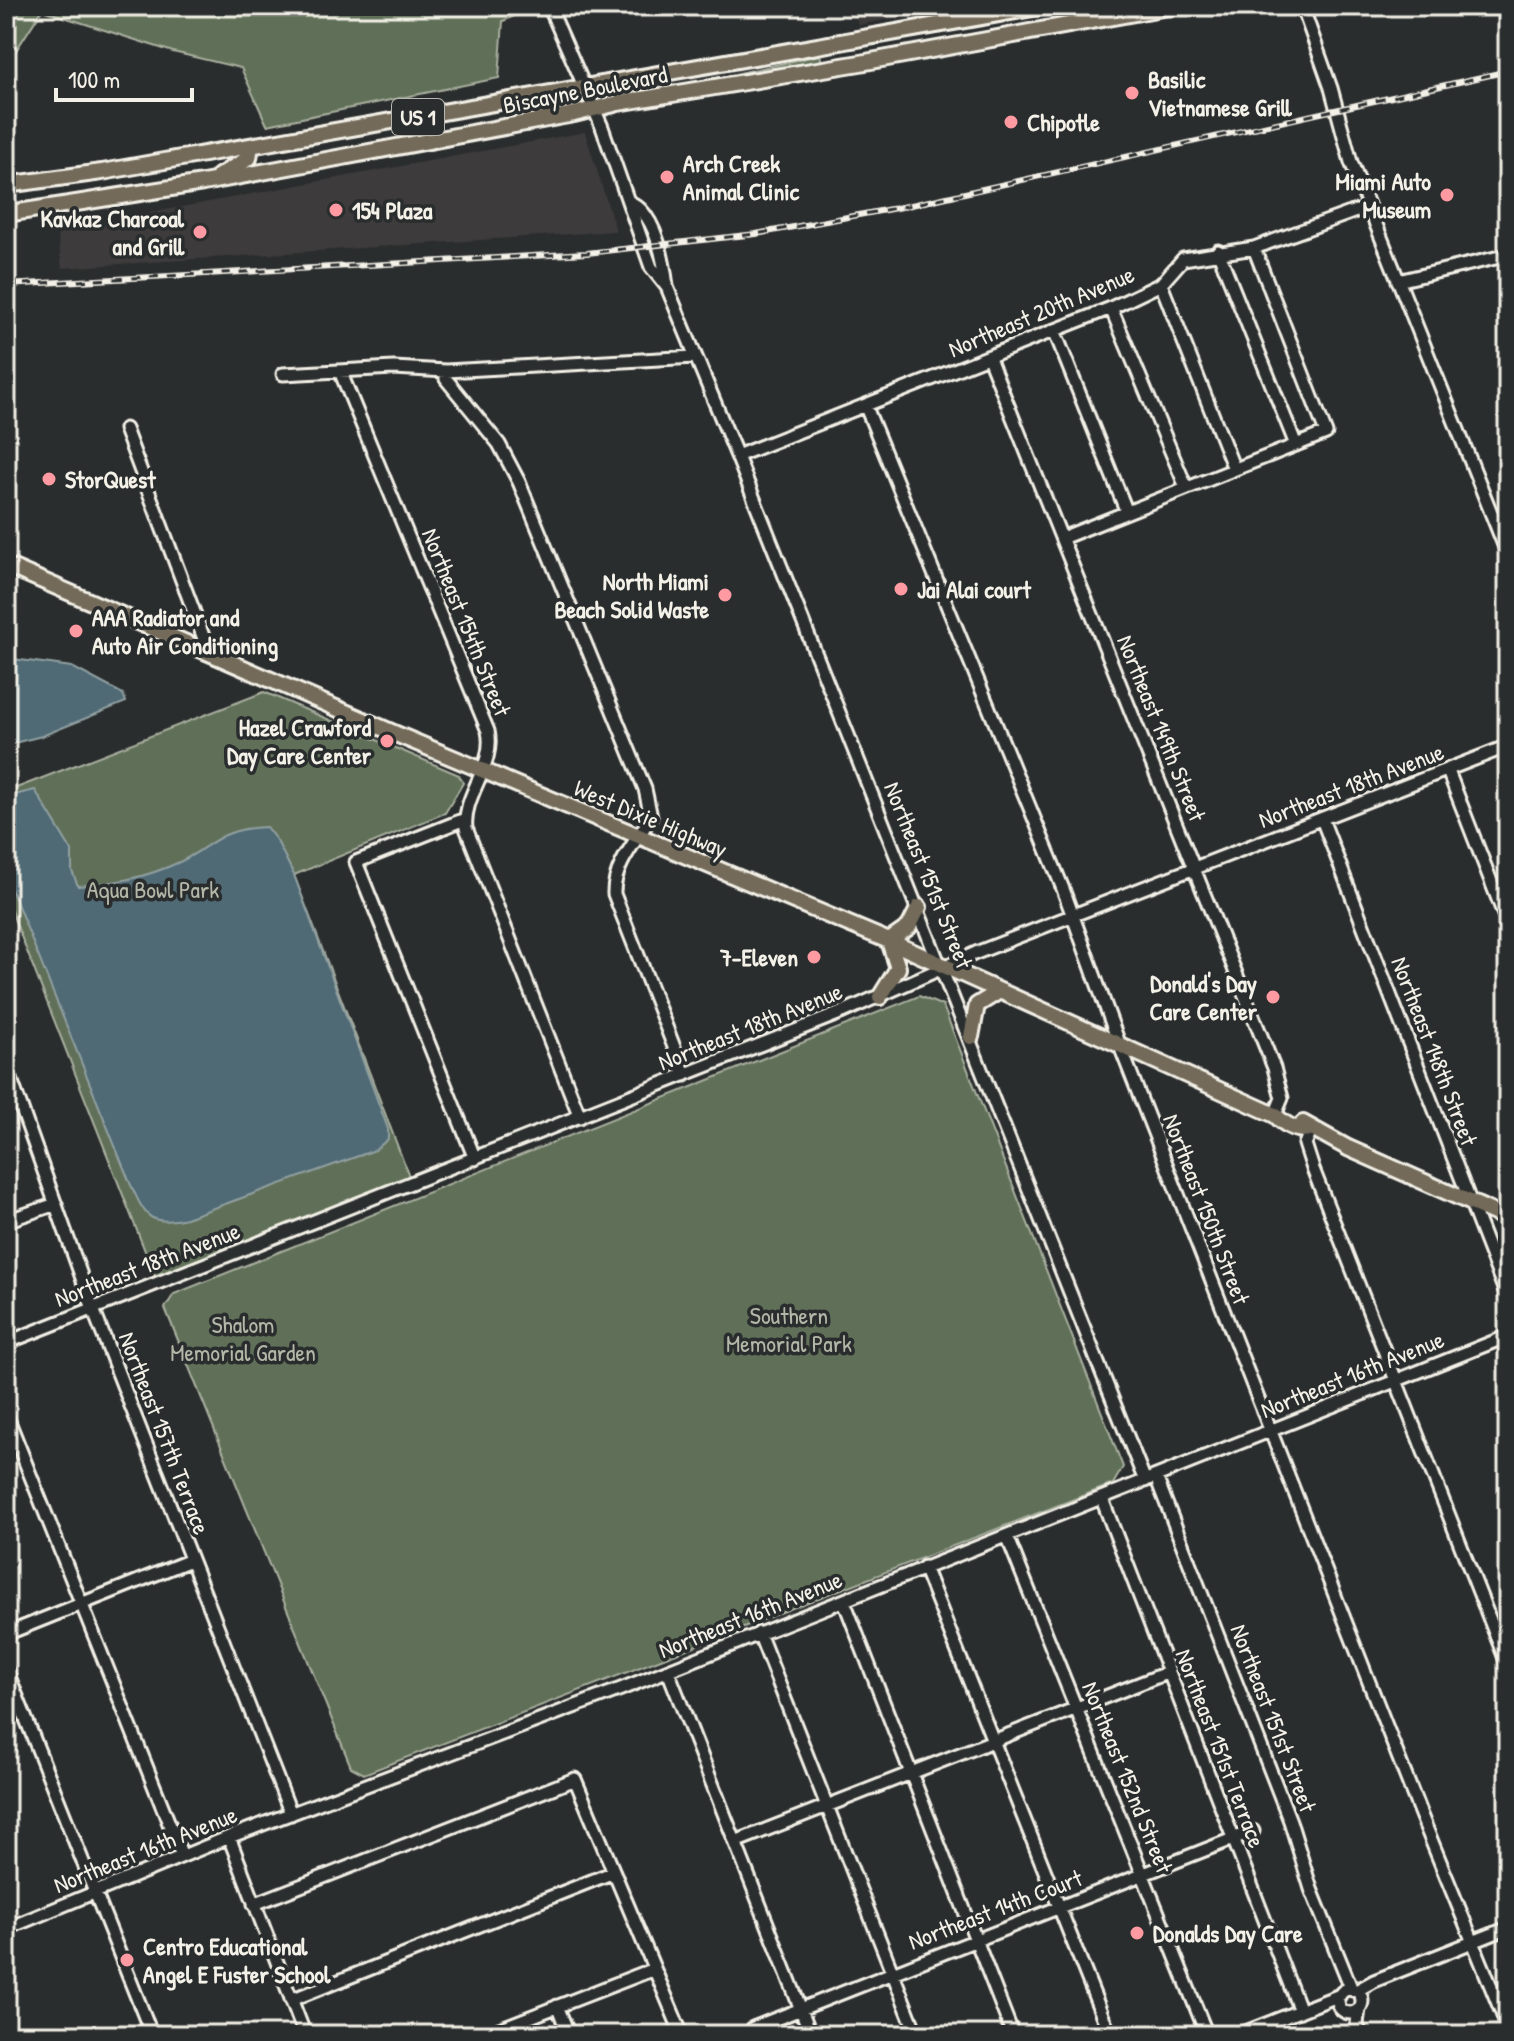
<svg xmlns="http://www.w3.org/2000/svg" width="1514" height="2041" font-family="'Patrick Hand',sans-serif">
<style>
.built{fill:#3d3a3a}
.green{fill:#617058;stroke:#aab0a0;stroke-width:2}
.water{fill:#4f6a74;stroke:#91a0a2;stroke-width:2}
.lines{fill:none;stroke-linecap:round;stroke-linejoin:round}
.minor-casing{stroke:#f4f1e8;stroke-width:17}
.major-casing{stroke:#f4f1e8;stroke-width:20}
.minor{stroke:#2a2d2e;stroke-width:11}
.major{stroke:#736b5a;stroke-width:14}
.rail-casing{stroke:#f4f1e8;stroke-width:6}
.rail{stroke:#2a2d2e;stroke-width:3;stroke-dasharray:9;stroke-linecap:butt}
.poi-dot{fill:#ff9aa2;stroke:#2a2d2e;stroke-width:3}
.labels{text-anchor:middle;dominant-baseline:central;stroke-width:7;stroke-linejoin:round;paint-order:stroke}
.shield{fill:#2a2d2e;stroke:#b7b6b0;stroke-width:2}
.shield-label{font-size:22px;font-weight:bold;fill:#f4f1e8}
.poi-label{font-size:24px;font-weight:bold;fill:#f4f1e8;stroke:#2a2d2e;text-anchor:start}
.street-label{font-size:24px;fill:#f4f1e8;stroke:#2a2d2e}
.park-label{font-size:24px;fill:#b2b7a7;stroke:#2a2d2e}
</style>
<rect width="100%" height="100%" fill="#2a2d2e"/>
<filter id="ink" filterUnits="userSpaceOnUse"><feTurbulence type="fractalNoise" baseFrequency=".0125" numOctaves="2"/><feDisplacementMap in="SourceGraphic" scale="16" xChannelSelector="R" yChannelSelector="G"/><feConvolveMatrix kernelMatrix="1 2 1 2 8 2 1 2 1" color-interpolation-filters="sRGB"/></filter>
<g filter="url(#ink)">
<path class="built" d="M851 6H958L859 25Z
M585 132 616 231 62 268 57 230Z"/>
<path class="green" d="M6 6H521L523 12 503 21 499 78 267 125 241 68 173 52 42 10 6 66Z
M820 55 822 62 699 82Z
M264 692 459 775 463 783 445 813 294 875 412 1184 158 1284 6 898V792Z
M919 996 943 1006 1123 1467 1113 1484 364 1774 351 1767 165 1308 174 1294Z"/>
<path class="water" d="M6 658 72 667 123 694 126 702 42 736 6 745Z
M35 790 72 851V871L78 886C112 884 144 878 175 864 214 847 215 829 266 827L277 841 294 875 388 1129V1139L375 1150 186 1218C148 1227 145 1215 130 1183L6 876V797Z"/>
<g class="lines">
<g class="minor-casing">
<path id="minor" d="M549 6 602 127 651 267 667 287 737 456 1145 1481
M1302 6 1331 88 1351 162 1508 555
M630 202C656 214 664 261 667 287
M1218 251 1296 445
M1398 281 1508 255
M1161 284 1234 469
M1111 308 1186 487
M1054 330 1126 510
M989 358 1274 1068 1282 1098 1275 1115
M340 371 488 731C496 765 462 795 466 828L580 1117
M446 371V379L499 444 519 482 645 789 651 817C637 840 613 866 614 894L685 1075
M283 374 394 368 446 371 695 357
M866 407 1063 889 1120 1046 1421 1815 1508 2028
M125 429 209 652
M737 456 1111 308 1161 284 1183 259 1254 248 1356 211
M1062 538 1326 433 1254 248
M1448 771 1508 925
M465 819 356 862 475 1159
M1322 819 1508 1299
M6 1065 93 1309 291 1814
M1311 1130 1305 1144 1313 1169 1508 1666
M6 1221 56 1204
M6 1343 843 1012 976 953 1508 746
M6 1414 182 1856
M1156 1477 1290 1821 1311 1889 1352 1990
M1102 1499 1300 2011
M1007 1536 1207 2035
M924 1567 1110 2035
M844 1601 1013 2035
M759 1633 917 2035
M6 1634 191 1560
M6 1669 152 2035
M668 1671 811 2035
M229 1837 305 2035
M735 1842 1169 1672
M254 1904 575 1779 682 2035
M6 1929 229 1837 621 1689 1508 1336
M1338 2001a12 12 0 1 1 24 0a12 12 0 1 1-24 0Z
M1356 1991 1374 1981 1508 1928
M291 2000 614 1872
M557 2006 569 2035
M1359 2009 1357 2024 1361 2035
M753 2028 1253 1831
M484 2035 654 1969
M1238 2035 1340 1995"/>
</g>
<g class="major-casing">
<path id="major" d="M219 176 249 158 251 146
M6 185 102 172 1044 6
M6 214 203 183 574 114 618 103 860 63 1173 6
M6 565 396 734 889 941 1275 1115C1284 1124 1296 1132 1309 1129
M889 941 909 927 919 907
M880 997 898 968 889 941
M971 1037 977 1005 998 992
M1303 1123 1348 1148 1508 1219"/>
</g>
<use href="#minor" class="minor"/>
<use href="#major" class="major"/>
<g class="rail-casing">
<path id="rail" d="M6 285 587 253 756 234 907 206 1508 71"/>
</g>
<use href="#rail" class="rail"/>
</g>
</g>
<g class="poi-dot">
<circle cx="1132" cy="93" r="8"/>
<circle cx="1011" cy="122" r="8"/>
<circle cx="667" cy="177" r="8"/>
<circle cx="1447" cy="195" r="8"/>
<circle cx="336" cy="210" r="8"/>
<circle cx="200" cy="232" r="8"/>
<circle cx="49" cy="479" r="8"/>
<circle cx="901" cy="589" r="8"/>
<circle cx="725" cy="595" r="8"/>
<circle cx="76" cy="631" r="8"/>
<circle cx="387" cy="741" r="8"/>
<circle cx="814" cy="957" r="8"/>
<circle cx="1273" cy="997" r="8"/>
<circle cx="1137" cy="1933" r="8"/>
<circle cx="127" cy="1960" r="8"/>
</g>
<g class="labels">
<rect class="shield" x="392" y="99" width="52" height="36" rx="6"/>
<g class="shield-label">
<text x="418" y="117">US 1</text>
</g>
<g class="poi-label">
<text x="1148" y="79">Basilic<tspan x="1148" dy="28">Vietnamese Grill</tspan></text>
<text x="1027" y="122">Chipotle</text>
<text x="683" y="163">Arch Creek<tspan x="683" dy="28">Animal Clinic</tspan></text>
<text x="1431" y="181" text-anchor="end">Miami Auto<tspan x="1431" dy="28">Museum</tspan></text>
<text x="352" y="210">154 Plaza</text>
<text x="184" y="218" text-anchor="end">Kavkaz Charcoal<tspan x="184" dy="28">and Grill</tspan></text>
<text x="65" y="479">StorQuest</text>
<text x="709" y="581" text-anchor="end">North Miami<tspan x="709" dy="28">Beach Solid Waste</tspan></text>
<text x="917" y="589">Jai Alai court</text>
<text x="92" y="617">AAA Radiator and<tspan x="92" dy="28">Auto Air Conditioning</tspan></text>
<text x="371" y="727" text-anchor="end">Hazel Crawford<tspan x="371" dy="28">Day Care Center</tspan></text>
<text x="798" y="957" text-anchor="end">7-Eleven</text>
<text x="1257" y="983" text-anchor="end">Donald's Day<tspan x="1257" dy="28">Care Center</tspan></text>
<text x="1153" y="1933">Donalds Day Care</text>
<text x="143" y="1946">Centro Educational<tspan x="143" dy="28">Angel E Fuster School</tspan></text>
</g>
<g class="street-label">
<text transform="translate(585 89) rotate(-11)">Biscayne Boulevard</text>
<text transform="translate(1041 311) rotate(-23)">Northeast 20th Avenue</text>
<text transform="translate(467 622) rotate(68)">Northeast 154th Street</text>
<text transform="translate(1162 728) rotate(68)">Northeast 149th Street</text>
<text transform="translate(1351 785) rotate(-21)">Northeast 18th Avenue</text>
<text transform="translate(651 818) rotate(23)">West Dixie Highway</text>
<text transform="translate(929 875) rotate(68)">Northeast 151st Street</text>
<text transform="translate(750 1026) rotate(-22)">Northeast 18th Avenue</text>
<text transform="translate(1435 1051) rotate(69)">Northeast 148th Street</text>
<text transform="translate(1207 1209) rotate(69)">Northeast 150th Street</text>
<text transform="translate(147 1264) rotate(-21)">Northeast 18th Avenue</text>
<text transform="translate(1352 1374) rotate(-22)">Northeast 16th Avenue</text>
<text transform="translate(165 1433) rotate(69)">Northeast 157th Terrace</text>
<text transform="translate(750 1614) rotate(-22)">Northeast 16th Avenue</text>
<text transform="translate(1274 1718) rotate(69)">Northeast 151st Street</text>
<text transform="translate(1221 1748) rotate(69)">Northeast 151st Terrace</text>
<text transform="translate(1128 1777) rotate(68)">Northeast 152nd Street</text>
<text transform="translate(145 1849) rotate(-22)">Northeast 16th Avenue</text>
<text transform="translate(995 1909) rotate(-21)">Northeast 14th Court</text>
</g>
<g class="park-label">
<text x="153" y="889">Aqua Bowl Park</text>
<text x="789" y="1315">Southern<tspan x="789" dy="28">Memorial Park</tspan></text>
<text x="243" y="1324">Shalom<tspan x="243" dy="28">Memorial Garden</tspan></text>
</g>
</g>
<rect width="1514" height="2041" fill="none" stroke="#2a2d2e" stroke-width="32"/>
<rect x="16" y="16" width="1482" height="2009" fill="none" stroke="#f4f1e8" stroke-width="3" filter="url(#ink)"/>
<path d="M56 88v12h136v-12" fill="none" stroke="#f4f1e8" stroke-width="4"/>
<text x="68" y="88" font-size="24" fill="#f4f1e8" stroke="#2a2d2e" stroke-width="6" paint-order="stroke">100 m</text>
</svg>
